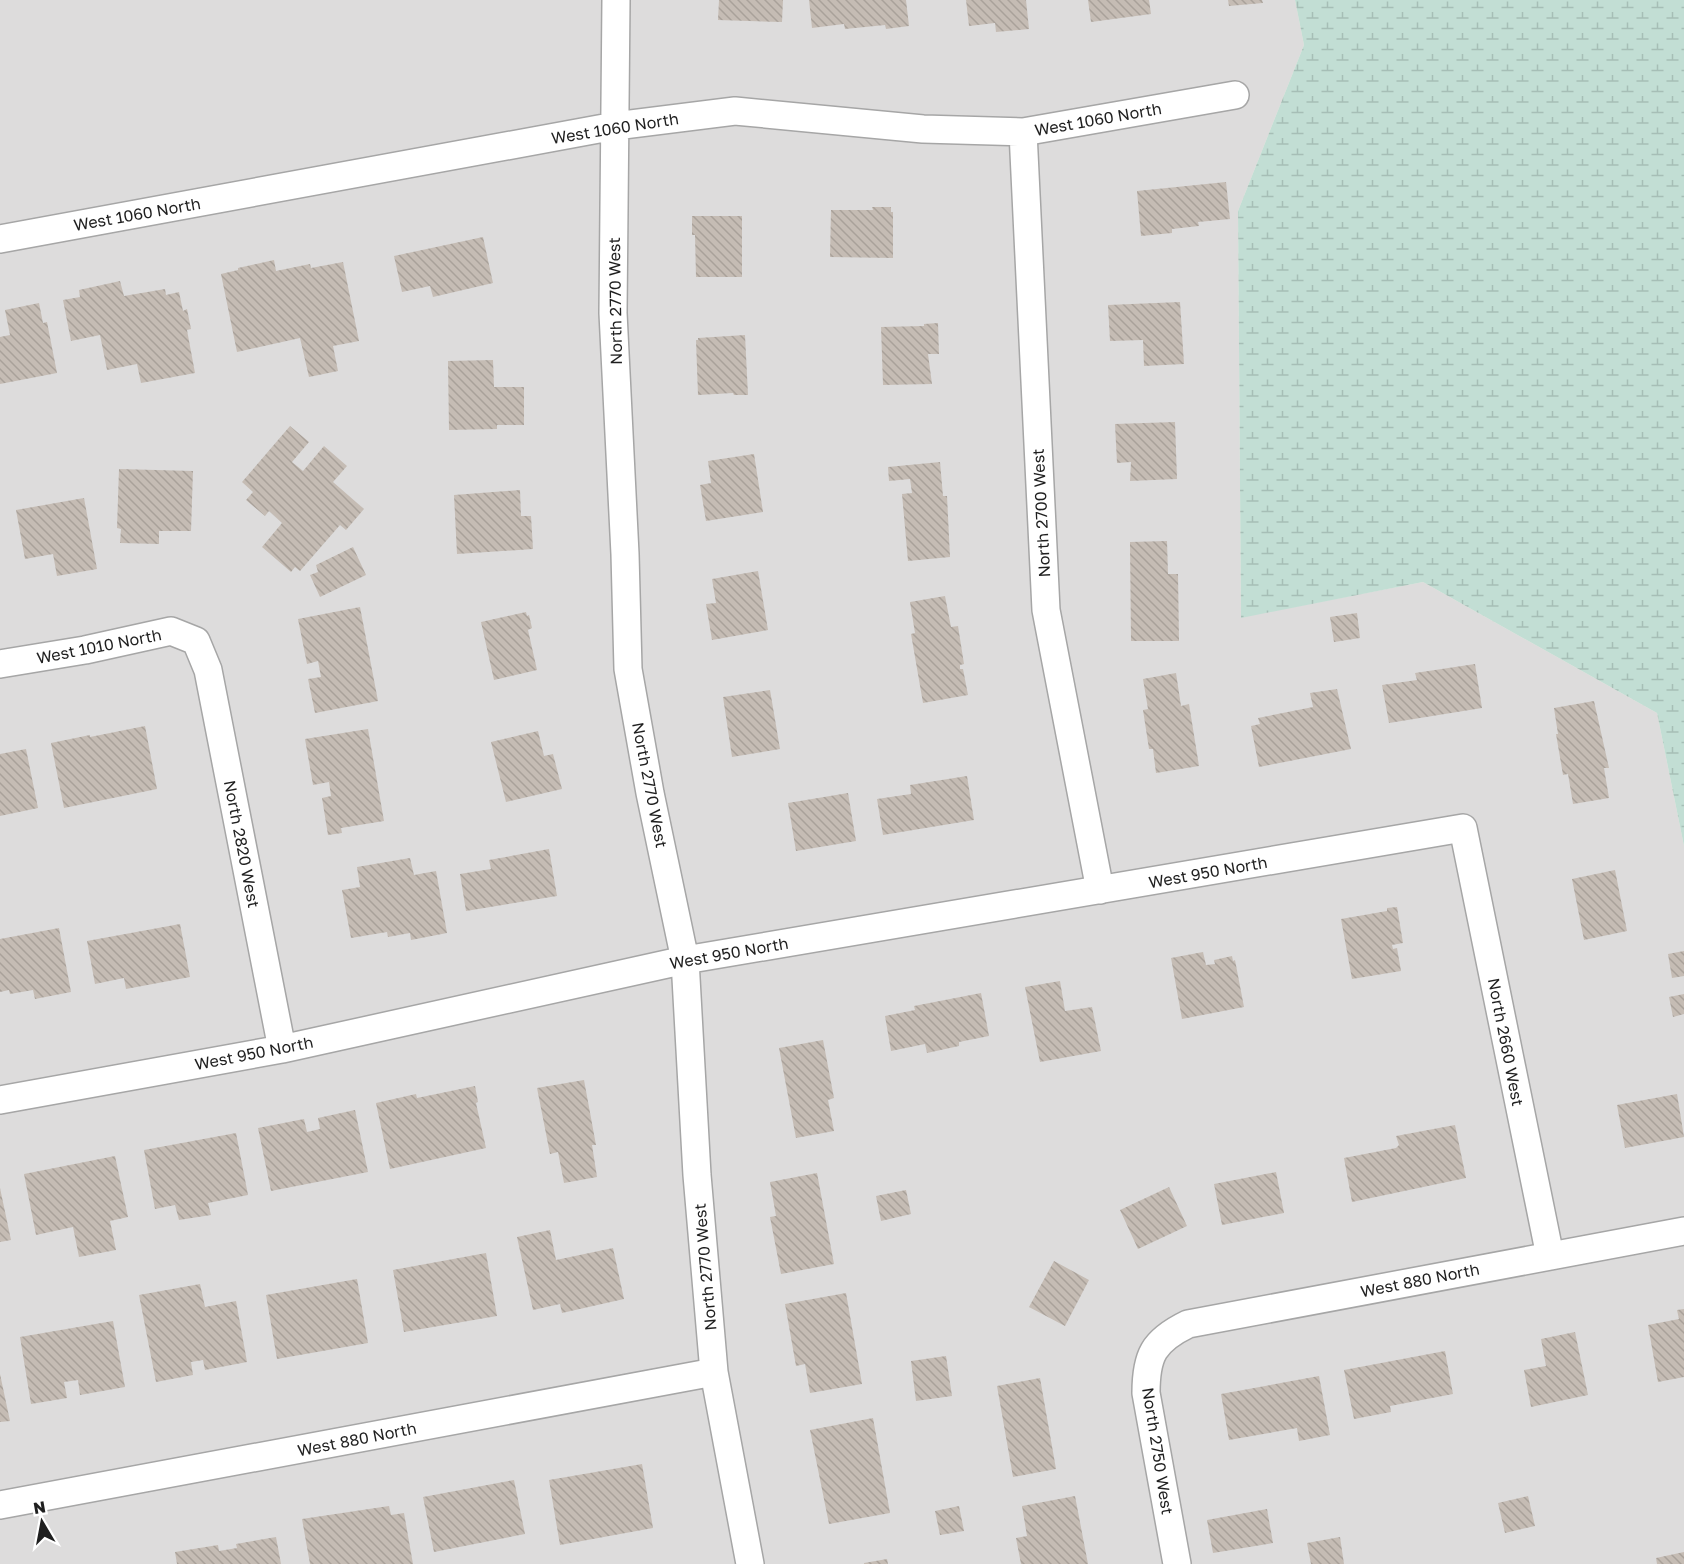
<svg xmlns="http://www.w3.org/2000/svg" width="1684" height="1564" font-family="'Golos Text',sans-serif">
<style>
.residential{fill:#dddcdc}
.wetland{fill:url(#wetland-marsh)}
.building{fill:url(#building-back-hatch)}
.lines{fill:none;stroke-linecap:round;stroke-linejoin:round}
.street-casing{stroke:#a6a6a6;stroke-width:30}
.street{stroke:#fff;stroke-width:27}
.labels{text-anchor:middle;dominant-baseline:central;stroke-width:5;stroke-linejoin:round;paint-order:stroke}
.street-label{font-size:16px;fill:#1f1f1f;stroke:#fff}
</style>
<defs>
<pattern id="wetland-marsh" width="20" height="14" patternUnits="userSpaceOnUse" patternTransform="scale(1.5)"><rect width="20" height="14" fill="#c2ded4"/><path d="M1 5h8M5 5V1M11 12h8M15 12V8" fill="none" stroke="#a6beb6"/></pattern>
<pattern id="building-back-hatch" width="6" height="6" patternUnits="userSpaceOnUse" patternTransform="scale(1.5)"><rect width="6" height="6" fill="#c5bcb4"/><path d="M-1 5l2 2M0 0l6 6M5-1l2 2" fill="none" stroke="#a9a19a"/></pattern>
</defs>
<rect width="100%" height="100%" fill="#f0ede5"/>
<path class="residential" d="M0 0H1295L1304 45 1238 211 1241 617 1423 582 1657 713 1684 846V1564H0Z"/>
<path class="wetland" d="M1295 0H1684V846L1657 713 1423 582 1241 618 1238 211 1304 45Z"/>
<path class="building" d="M719 0H783L782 22 718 20Z
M809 0H906L909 26 886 29 885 25 845 29 844 24 812 28Z
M966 0H1026L1029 29 996 32 995 23 969 26Z
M1088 0H1149L1151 14 1091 22Z
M1228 0H1262L1263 3 1229 6Z
M1226 182 1230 219 1198 222 1199 226 1172 229V233L1141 236 1137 191Z
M872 207H891V212H893V258L830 257 831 210H873Z
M692 216H742V277H696L695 235H692Z
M483 237 493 283 433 297 430 286 402 292 394 256Z
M274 260 276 271 310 264 311 268 343 262 359 341 333 346 338 371 309 377 300 338 237 352 221 274 238 270V268Z
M120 281 124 296 165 289 166 295 179 292 183 311 187 309 191 329 187 330 195 373 141 383 137 364 107 370 100 335 71 341 63 300 80 297 79 290Z
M1180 302 1184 364 1144 366 1143 340 1110 341 1108 305Z
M39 303 43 323 47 322 57 373 0 384V337L10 335 5 310Z
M938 323 939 354H928L932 384 883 385 881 327 924 326V324Z
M745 335 748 395H734L733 393 698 395 696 340H698V338Z
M493 360 494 387H524V425H497V429L449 430 448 361Z
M1175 422 1177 479 1130 481 1131 462 1117 463 1115 424Z
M290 426 309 442 292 462 303 471 324 446 347 466 333 482 364 509 346 530 340 525 300 571 295 567 291 572 262 547 282 523 269 511 265 516 246 500 253 492 242 482Z
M754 454 763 512 706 521 700 485 711 483 708 461Z
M940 462 943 496H947L950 557 908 561 902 494 912 493 910 479 889 481 888 467Z
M119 469 193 471 191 531H159V544L120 543 121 529 117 528Z
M520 490 521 516H531L533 549 457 554 454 495Z
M84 498 97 569 57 576 53 554 25 559 16 510Z
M1167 541 1168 574H1178L1179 641H1131L1130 542Z
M353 547 366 575 320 597 310 575 318 572 316 565Z
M758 571 768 630 712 640 706 604 716 603 712 579Z
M945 596 951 627 958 626 964 664 960 665V669H963L968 695 923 703 911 634 915 633 910 602Z
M360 607 378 701 315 713 308 679 321 677 318 661 307 664 298 619Z
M526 612 527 616 529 615 532 628 528 630 537 670 494 680 481 622Z
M1357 613 1360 638 1334 642 1330 617Z
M1475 664 1482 708 1389 723 1382 685 1417 680 1415 673Z
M1176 673 1181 706 1189 704 1199 766 1156 773 1153 749H1149L1143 710 1148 709 1143 679Z
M1337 689 1351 749 1259 767 1251 726 1260 724 1258 718 1313 707 1310 693Z
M770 690 780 749 732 757 723 697Z
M1594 701 1609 768H1604L1609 798 1573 804 1568 774 1563 775 1556 734H1558L1554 708Z
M145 726 157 789 64 808 51 743 90 735V737Z
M368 729 384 821 341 828 342 833 328 835 322 798 331 796 329 782 313 785 305 739Z
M538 731 544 756 553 754 562 789 506 802 491 742Z
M26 749 38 808 0 816V754Z
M967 776 974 820 883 835 877 799 911 794 910 785Z
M848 793 856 841 796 851 788 803Z
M549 849 557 896 466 911 460 874 491 869 489 860Z
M410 858 414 875 436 871 447 933 411 940 410 933 388 937 387 932 351 938 342 890 360 887 357 867Z
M1615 870 1627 931 1584 940 1572 879Z
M1397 907 1403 943 1392 945 1393 949 1397 948 1401 971 1352 979 1341 919 1387 911V908Z
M180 924 190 977 126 989 124 978 95 984 87 941Z
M59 928 71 992 35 999 33 990 10 994 9 990 0 992V939Z
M1684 951V976L1672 978 1668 954Z
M1203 952 1206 965 1215 964 1214 960 1232 956 1233 961 1235 960 1244 1007 1182 1019 1171 958Z
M1060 981 1065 1011 1092 1007 1101 1051 1040 1062 1025 987Z
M981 993 989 1036 959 1042V1046L927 1053 925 1044 891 1051 885 1016 915 1010 914 1006Z
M1684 994V1014L1673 1017 1669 997Z
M823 1040 834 1098 828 1100 834 1131 796 1138 779 1048Z
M584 1080 596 1145H592L597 1177 564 1183 558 1152 550 1154 537 1088Z
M475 1086 478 1102 476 1103 486 1148 390 1169 376 1103 416 1094 417 1098Z
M1677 1094 1684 1137 1625 1148 1617 1105Z
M355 1110 368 1172 271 1191 258 1128 304 1119 307 1132 320 1129 318 1118Z
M1455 1125 1466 1178 1352 1202 1344 1158 1396 1148 1399 1145 1396 1136Z
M236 1133 248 1195 208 1203 211 1215 179 1220 175 1205 155 1209 144 1150Z
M115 1156 128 1217 110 1221 116 1250 79 1257 73 1227 36 1235 24 1174Z
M1276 1172 1284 1213 1222 1225 1214 1184Z
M817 1173 834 1264 781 1274 770 1217 776 1216 770 1182Z
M1169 1187 1187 1226 1138 1249 1120 1210Z
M0 1188 11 1240 0 1242Z
M906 1190 911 1214 881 1221 876 1196Z
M550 1230 556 1260 613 1248 624 1299 562 1313 560 1304 533 1310 517 1237Z
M486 1253 497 1316 404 1332 393 1270Z
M1054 1261 1089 1280 1065 1326 1029 1307Z
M357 1279 368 1343 277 1359 266 1295Z
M200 1284 205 1307 236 1301 247 1362 205 1370 203 1360 191 1362 193 1375 156 1382 139 1295Z
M846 1293 862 1384 810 1393 805 1364 796 1366 785 1304Z
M1684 1309V1377L1658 1382 1648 1325 1679 1319 1677 1310Z
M113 1321 125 1387 80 1395 78 1380 64 1382 67 1398 31 1404 20 1337Z
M1575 1332 1588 1395 1531 1407 1524 1370 1546 1366 1541 1339Z
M1445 1351 1453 1394 1390 1406 1391 1412 1354 1419 1344 1370Z
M946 1356 952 1396 916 1401 911 1361Z
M0 1374 10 1421 0 1422Z
M1319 1376 1330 1435 1299 1441 1297 1428 1229 1440 1221 1394Z
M1040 1378 1056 1469 1013 1477 997 1386Z
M873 1418 890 1513 829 1524 810 1430Z
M642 1464 653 1528 560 1545 549 1480Z
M514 1480 525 1534 434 1552 423 1497Z
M1075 1496 1088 1564H1021L1016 1538 1027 1536 1022 1506Z
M1528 1496 1535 1526 1505 1533 1498 1503Z
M389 1506 391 1515 404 1513 413 1564H310L302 1519Z
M959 1506 964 1531 940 1535 935 1511Z
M1267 1509 1273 1543 1213 1553 1207 1520Z
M276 1537 281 1564H177L175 1552 218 1545 219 1551 237 1548 236 1544Z
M1340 1537 1344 1564H1311L1307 1543Z
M1684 1552V1564H1657L1656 1558Z
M887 1559 888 1564H864V1563Z"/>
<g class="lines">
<g class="street-casing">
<path id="street" d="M616 0 613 313 625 554 628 669 650 793 685 960 697 1175 714 1372 750 1564
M1023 132 1046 610 1100 890
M0 239 615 126 735 111 923 129 1023 132 1235 95
M0 664 85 650 171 631 196 641 208 670 282 1049
M0 1100 282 1049 685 960 1463 828 1550 1256
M0 1505 714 1372
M1177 1564 1146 1393C1146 1356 1153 1341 1188 1324L1684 1231"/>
</g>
<use href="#street" class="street"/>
</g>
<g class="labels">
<g class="street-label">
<text transform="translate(1098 119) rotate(-10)">West 1060 North</text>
<text transform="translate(615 128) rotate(-9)">West 1060 North</text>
<text transform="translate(137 214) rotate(-10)">West 1060 North</text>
<text transform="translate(615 301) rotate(-91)">North 2770 West</text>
<text transform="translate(1041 513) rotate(-93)">North 2700 West</text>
<text transform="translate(99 646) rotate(-11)">West 1010 North</text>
<text transform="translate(650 785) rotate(79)">North 2770 West</text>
<text transform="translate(242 844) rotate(79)">North 2820 West</text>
<text transform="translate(1208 872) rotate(-10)">West 950 North</text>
<text transform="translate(729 953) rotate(-10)">West 950 North</text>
<text transform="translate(1506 1042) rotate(79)">North 2660 West</text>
<text transform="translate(254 1053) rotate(-11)">West 950 North</text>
<text transform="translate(705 1267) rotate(-95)">North 2770 West</text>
<text transform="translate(1420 1280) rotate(-11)">West 880 North</text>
<text transform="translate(357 1439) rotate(-11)">West 880 North</text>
<text transform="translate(1158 1451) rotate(81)">North 2750 West</text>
</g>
</g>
<g transform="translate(42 1522) rotate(350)" stroke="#ffffff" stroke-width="4.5" paint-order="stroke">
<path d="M0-4.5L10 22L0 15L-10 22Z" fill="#1f1f1f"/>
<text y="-9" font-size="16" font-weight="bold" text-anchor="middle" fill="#1f1f1f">N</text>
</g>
</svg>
